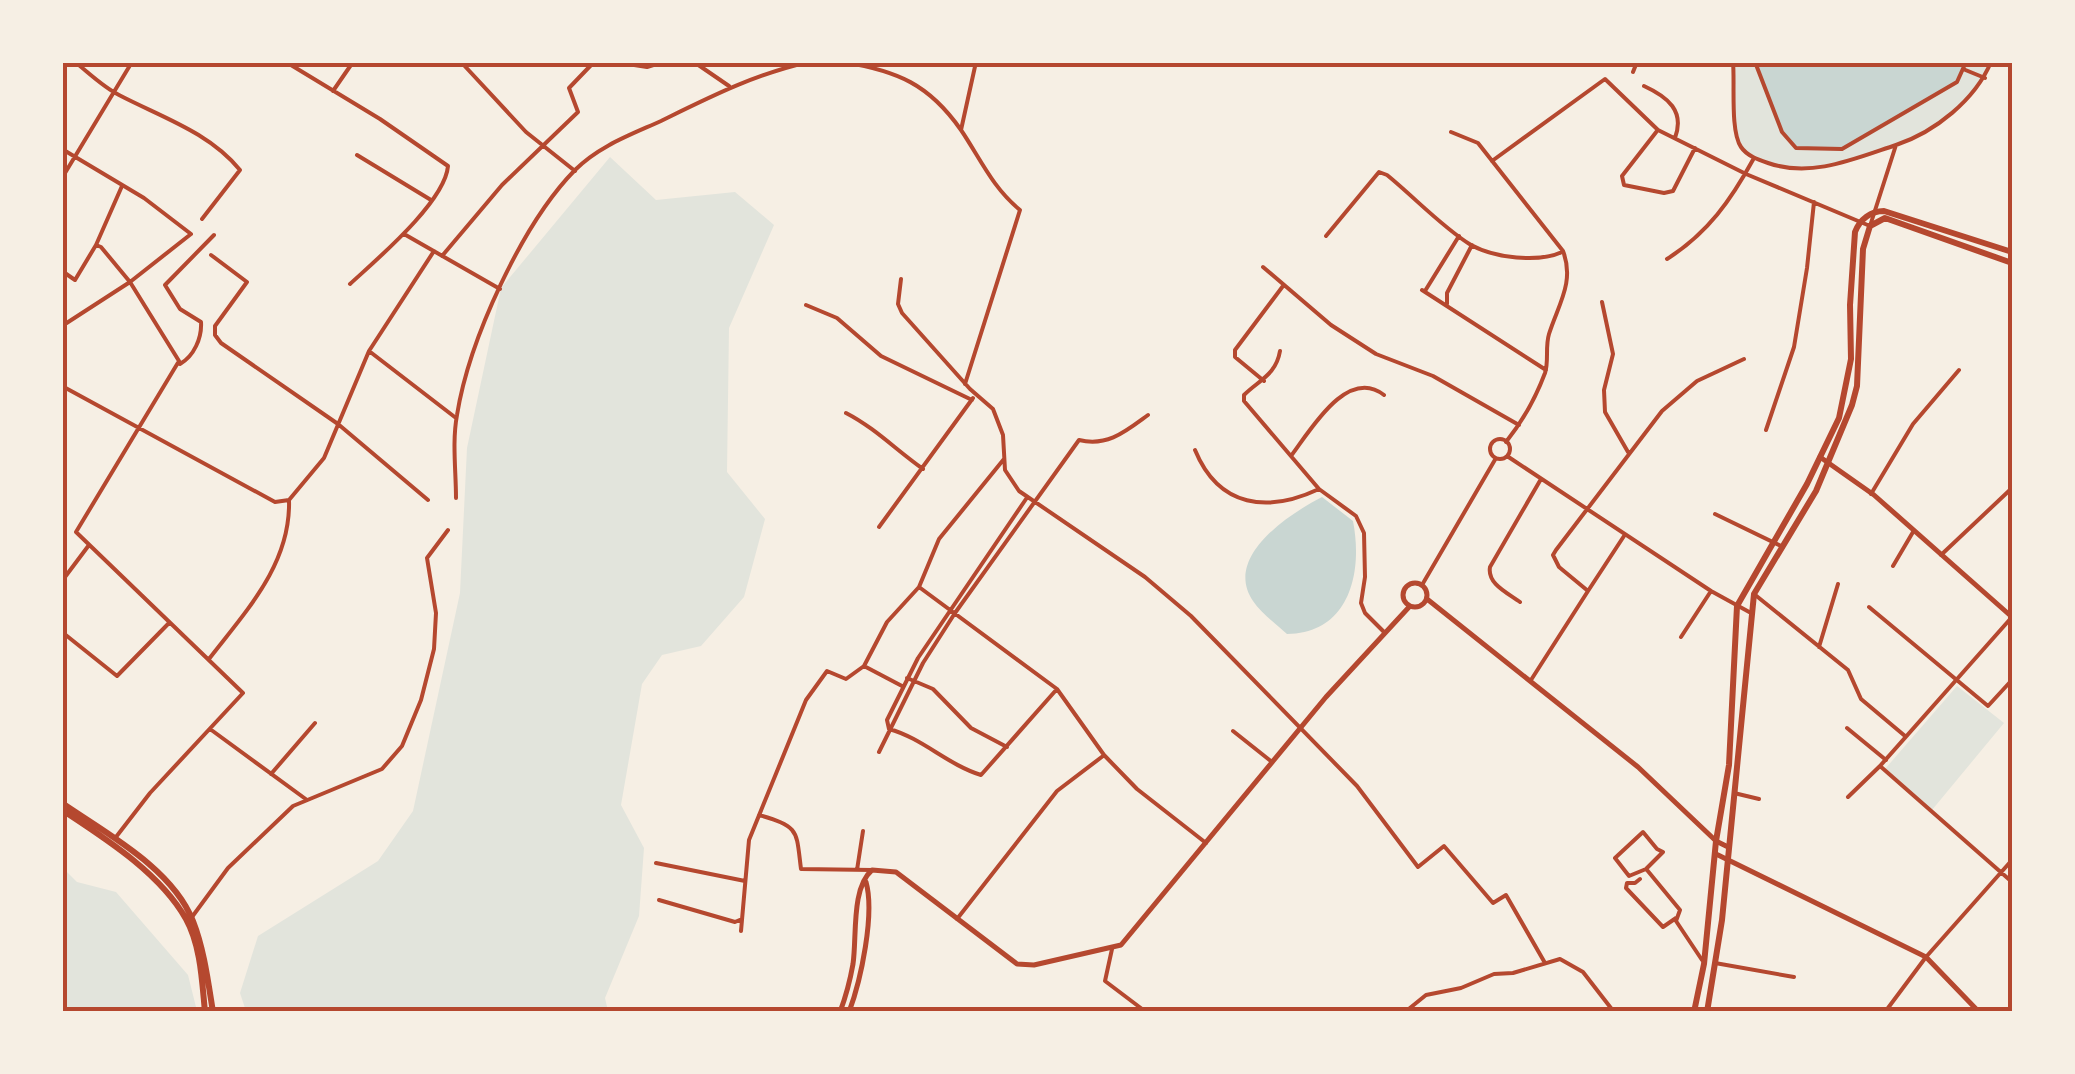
<svg xmlns="http://www.w3.org/2000/svg" width="2075" height="1074" font-family="Montserrat,sans-serif">
<style>
.green{fill:#e2e4dc}
.water{fill:#c9d6d2}
.lines{fill:none;stroke-linecap:round;stroke-linejoin:round}
.pedestrian{stroke:#b5482f;stroke-width:4}
.minor{stroke:#b5482f;stroke-width:4}
.tertiary{stroke:#b5482f;stroke-width:5}
.secondary{stroke:#b5482f;stroke-width:6}
.primary{stroke:#b5482f;stroke-width:6}
.neatline{fill:none;stroke:#b5482f;stroke-width:4}
</style>
<rect width="100%" height="100%" fill="#f6efe4"/>
<path class="green" d="M1733 63H1991C1985 76 1978 91 1966 101 1921 142 1827 183 1767 163 1758 160 1746 155 1741 147 1730 129 1735 84 1733 63Z
M610 157 656 200 735 192 774 225 729 328 727 472 765 519 744 597 701 646 662 655 642 684 621 805 644 848 639 916 605 998 608 1011H246L240 993 258 936 378 861 413 811 460 593 467 448 501 288Z
M1957 686 2004 723 1932 810 1885 769Z
M62 867 77 882 116 892 188 975 197 1011H63Z"/>
<path class="water" d="M1755 63H1966L1957 82 1842 149 1796 148 1782 132Z
M1322 497 1353 521C1363 572 1350 633 1287 634 1276 624 1261 613 1253 601 1223 557 1289 514 1322 497Z"/>
<g class="lines">
<path class="pedestrian" d="M1755 62 1782 132 1796 148 1842 149 1957 82 1966 62
M1963 69 1985 78"/>
<path class="minor" d="M75 62C89 73 103 87 119 95 161 117 209 132 240 170L202 219
M286 62 380 119 448 166C445 202 376 260 350 284
M461 62 526 132 575 171
M615 62 647 67 663 62
M694 62 729 86
M844 62C897 71 929 84 961 130 980 158 992 187 1020 210L965 384
M1733 62C1735 83 1730 131 1741 147 1747 156 1759 160 1768 163 1811 178 1854 159 1896 145
M1633 72 1637 62
M1644 86C1668 97 1685 111 1675 138
M333 91 353 62
M961 130 976 62
M1657 131 1622 176 1624 185 1664 193 1673 191 1695 148
M1451 132 1478 143 1563 251C1575 282 1558 305 1549 334 1545 347 1549 361 1545 373 1536 397 1522 422 1506 442
M62 149 144 198 191 234 130 282 62 326
M357 155 431 200
M1492 161 1605 79 1658 130 1746 174 1870 226 1896 145C1935 132 1975 100 1991 62
M62 178 132 62
M404 234 500 289
M1326 236 1379 172 1387 175C1413 196 1443 228 1471 245 1495 258 1538 263 1562 252
M96 245 122 186
M211 255 247 282 215 326V335L221 343 338 424 428 500
M442 256 502 185 578 112 569 88 594 62
M1667 259C1708 233 1731 200 1754 158
M1263 267 1331 325 1376 354 1433 376 1519 425
M62 271 75 280 96 245 101 247 130 282 179 361 76 532 243 693 150 793 116 837
M901 279 898 304 902 313 970 389 993 409 1003 435 1005 470 1019 491 1145 577 1191 616 1357 786 1418 867 1444 846 1493 903 1506 895 1545 963
M1422 290 1546 370
M1425 291 1459 236
M1602 302 1613 354 1604 390 1605 412 1628 452
M1447 304V293L1472 245
M806 305 837 318 881 356 972 400
M369 351 456 418
M1280 351C1276 375 1259 380 1244 395V401L1319 489
M180 364C194 356 202 338 201 322L180 309 165 285 214 235
M1264 381 1235 357V350L1283 286
M62 386 275 502 289 500 324 458 369 351 434 251
M846 413C875 428 896 450 923 469
M1766 430 1794 347 1807 268 1814 202
M1490 449a10 10 0 1 1 20 0a10 10 0 1 1-20 0Z
M1195 450C1219 508 1268 513 1319 489L1356 516 1364 533 1365 577 1361 603 1365 613 1384 632
M1291 456C1310 431 1347 366 1384 395
M1507 456 1711 591 1751 613
M1871 494 1913 424 1959 370
M456 498C456 471 452 442 457 415 469 340 522 224 575 170 599 146 630 135 661 121 710 97 755 74 809 62
M1715 514 1783 547
M879 527 973 398
M1941 555 2012 488
M1893 566 1913 532
M62 581 89 545
M1422 585 1496 458
M919 587 1057 689 1104 755 1137 789 1206 843
M1588 591 1624 536
M1754 594 1848 670 1861 699 1905 736
M1520 602C1508 593 1487 584 1490 567L1541 479
M1869 607 1988 706 2011 681
M2012 617 1880 766 2012 882
M62 632 117 676 169 623
M1681 637 1711 591
M1819 647 1838 584
M209 659C246 611 291 564 289 500
M864 666 902 686
M907 678 933 689 971 728 1007 747
M1531 680 1588 591 1559 567 1553 555 1556 550 1662 411 1697 381 1744 359
M1847 728 1886 760
M210 729 307 800
M889 729 887 720 918 658 1026 499
M889 729C922 738 948 765 981 775L1057 689
M1233 731 1272 762
M879 752 923 663 955 613 1079 440C1108 447 1126 431 1148 415
M271 774 315 723
M1734 793 1759 799
M1848 797 1880 766
M759 815C800 827 796 830 801 869L872 870
M1643 832 1657 849 1663 852 1646 869 1629 876 1615 858Z
M656 863 745 881
M857 870 863 831
M1647 870 1680 910 1676 921 1702 960
M1640 879 1635 883H1627L1626 888 1663 927 1676 918
M659 900 735 922 742 919
M192 917 228 868 293 806 382 769 402 746 421 700 434 649 436 613 427 558 448 530
M957 919 1057 791 1103 756
M741 931 749 840 806 700 827 671 846 679 864 666 887 622 919 587 939 539 1004 459
M1112 949 1105 981 1146 1012
M1715 963 1794 977
M1405 1012 1426 995 1461 988 1494 974 1513 973 1560 959 1583 972 1614 1012
M1885 1012 1926 957 2012 860"/>
<path class="tertiary" d="M1820 457 1874 495 2012 617
M1403 595a12 12 0 1 1 24 0a12 12 0 1 1-24 0Z
M1427 599 1638 767 1716 841 1728 847
M1716 854 1926 957 1979 1012
M840 1012C846 996 850 981 853 964 857 937 851 888 872 870L896 872 1017 964 1034 965 1121 945 1326 697 1410 606
M849 1012C861 980 875 914 866 882"/>
<path class="secondary" d="M62 803C107 834 172 868 193 921 204 949 208 981 213 1012
M62 810C106 839 160 873 186 919 201 946 202 982 205 1012"/>
<path class="primary" d="M1694 1012 1704 964 1716 841 1729 765 1737 606 1807 484 1839 418 1851 359 1850 305 1855 232C1860 219 1871 211 1884 211L2012 252
M1707 1012 1722 920 1754 594 1816 491 1852 405 1857 386 1863 249 1870 226 1885 218 2012 263"/>
</g>
<rect width="2075" height="1074" fill="none" stroke="#f6efe4" stroke-width="130"/>
<rect x="65" y="65" width="1945" height="944" class="neatline"/>
</svg>
